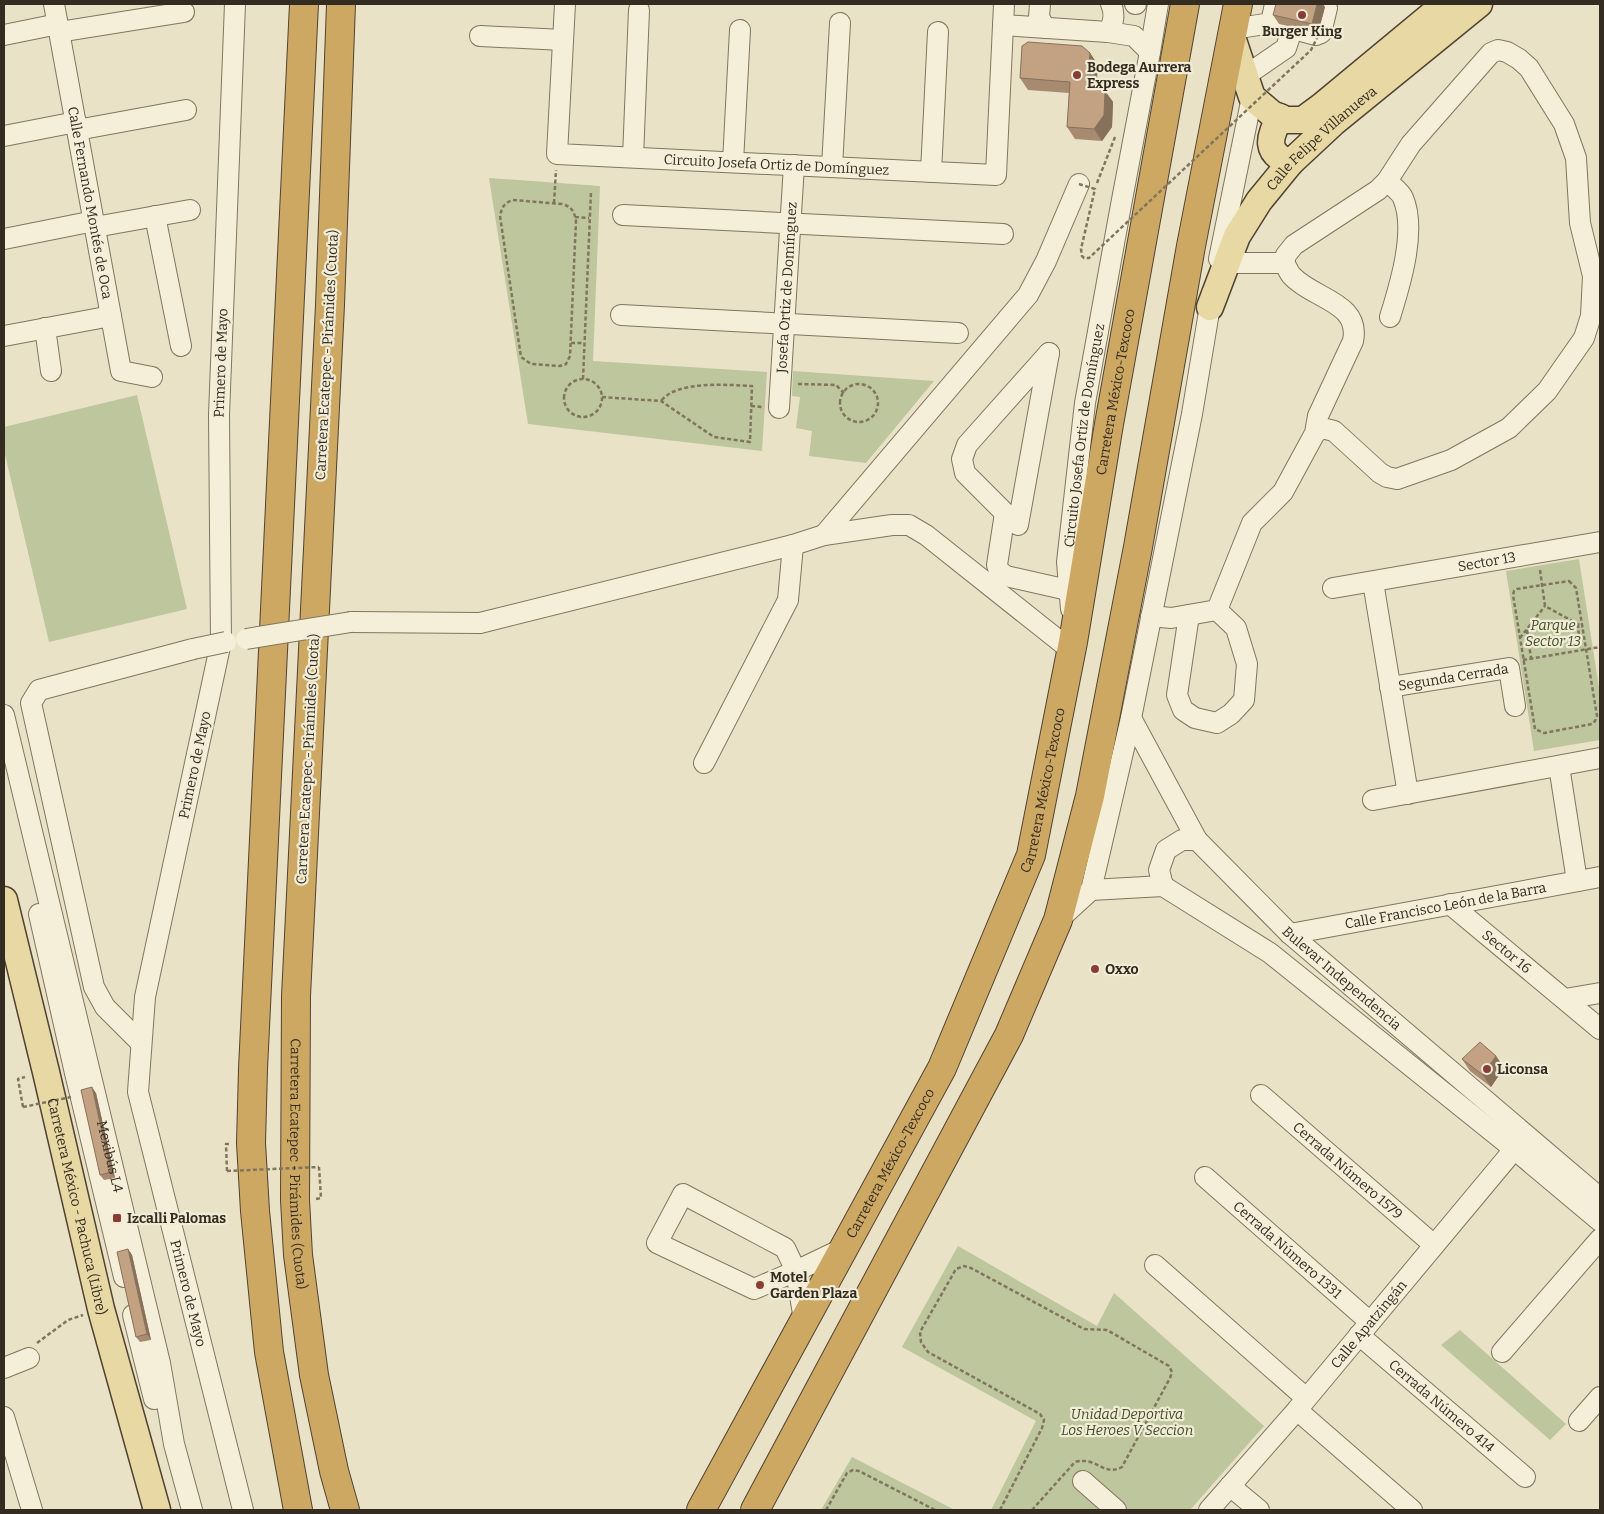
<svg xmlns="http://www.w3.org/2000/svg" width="1604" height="1514" font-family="Bitter,serif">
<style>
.green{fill:#bdc69c}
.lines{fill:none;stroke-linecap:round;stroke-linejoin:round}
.minor-casing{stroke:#82755f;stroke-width:22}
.major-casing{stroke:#514332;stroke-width:29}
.highway-casing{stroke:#514332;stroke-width:30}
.path{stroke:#82755f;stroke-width:2.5;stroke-dasharray:4 2.5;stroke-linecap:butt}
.minor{stroke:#f5efd9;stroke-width:20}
.major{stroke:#e7d8a4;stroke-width:26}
.highway{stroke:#cda863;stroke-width:28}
.minor-bridge-casing{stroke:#82755f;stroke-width:22;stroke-linecap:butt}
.path-bridge{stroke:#82755f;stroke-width:2.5;stroke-dasharray:4 2.5;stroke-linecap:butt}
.minor-bridge{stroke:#f5efd9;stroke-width:20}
.wall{fill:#a78b70}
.shaded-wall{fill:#88715b}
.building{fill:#c2a282;stroke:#88715b}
.poi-dot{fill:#8a3d36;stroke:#f1ecd6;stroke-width:2}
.labels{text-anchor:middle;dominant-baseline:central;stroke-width:4.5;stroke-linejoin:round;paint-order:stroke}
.poi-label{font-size:14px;font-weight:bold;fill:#352c21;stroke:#f1ecd6;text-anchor:start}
.street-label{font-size:14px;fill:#352c21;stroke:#f1ecd6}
.park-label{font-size:14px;font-style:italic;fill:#424e2a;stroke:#f1ecd6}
</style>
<rect width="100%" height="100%" fill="#e9e2c7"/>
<path class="green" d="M489 178 600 186 593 361 767 372 762 451 528 424Z
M793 371 934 381 866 463 809 456 812 431 796 428 800 397 792 396Z
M137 395 187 609 49 642 4 450V427Z
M1579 559 1600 694V740L1534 751 1506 571Z
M958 1246 1097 1326 1114 1293 1264 1426 1190 1510H991L1036 1421 902 1347Z
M1460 1330 1566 1424 1550 1440 1441 1345Z
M852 1457 955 1510H821Z"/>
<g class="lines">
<g class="minor-casing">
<g id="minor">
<path id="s1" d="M54 4 121 371 152 377"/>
<path id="s2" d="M235 4 219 415 221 642 145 997 138 1092 243 1510"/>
<path id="s3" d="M565 4 557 154 996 175 1004 4"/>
<path d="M1040 4 1039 17 1045 28"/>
<path d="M1135 4H1136"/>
<path d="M1271 23 1316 35 1321 33 1327 8 1323 4"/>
<path d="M1003 25 1108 32 1134 36 1150 52"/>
<path d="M1233 29 1271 23 1275 4"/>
<path d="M59 32 184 12"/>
<path d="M1108 32C1114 24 1115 13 1111 4"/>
<path d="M4 35 58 24"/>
<path d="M480 36 563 40"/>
<path d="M1245 76 1286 48 1289 39 1288 27"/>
<path d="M77 130 186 110"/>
<path d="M4 136 76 122"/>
<path d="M633 157 639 10"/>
<path d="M733 162 740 30"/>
<path d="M832 167 840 23"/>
<path d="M931 172 938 32"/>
<path d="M1387 181C1392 186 1401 192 1403 198 1417 230 1400 285 1390 317"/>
<path d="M623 215 1003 234"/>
<path d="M155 216 181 346"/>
<path d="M95 227 190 210"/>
<path d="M4 239 94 221"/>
<path d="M1219 259 1252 97"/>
<path d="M1226 263H1284"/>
<path d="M621 315 958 333"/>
<path d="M45 328 51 371"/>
<path d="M4 336 111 316"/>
<path d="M1049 353 1018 525 1005 513 997 565 999 571 1006 576 1081 593"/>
<path id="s4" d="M779 408 794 165"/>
<path d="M1005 513 965 473 962 459 967 445 1049 353"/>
<path d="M824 535 1028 295 1046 261 1079 184"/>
<path d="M1373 582 1408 794"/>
<path id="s5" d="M1333 588 1600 542"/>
<path id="s6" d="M1071 609 1067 562 1085 403 1121 205 1150 52 1158 4"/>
<path d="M1189 615 1177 695 1183 710 1195 718 1217 723 1231 714 1244 700 1247 664 1236 628 1217 610"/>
<path d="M1151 616 1171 618 1217 610 1252 523 1283 492 1315 433 1318 416 1353 341C1361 302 1313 299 1292 276 1289 273 1287 267 1284 263L1286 255 1294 245 1378 190 1387 181 1411 144 1491 53 1498 50 1507 52 1519 59 1529 68 1564 124 1576 158 1580 223 1593 276 1591 316 1584 338 1547 391 1509 428 1451 460 1397 479 1387 477 1380 473 1334 431 1322 428 1315 433"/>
<path d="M351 622 480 623 793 545"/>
<path id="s7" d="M1390 687 1509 668 1515 706"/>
<path id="s8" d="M4 715 160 1363 174 1444 192 1510"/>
<path id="s9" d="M1131 718 1197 840 1290 934 1600 1198"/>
<path d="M704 763 788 600 793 545 824 535 892 525H909L926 535 1072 651"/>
<path d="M1559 766 1577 881"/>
<path d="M1373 800 1600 758"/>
<path d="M1163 886 1159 870 1166 850 1182 840H1197"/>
<path d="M1091 890 1163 886 1270 953 1514 1149 1600 1221"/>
<path id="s10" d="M1450 904 1600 1029"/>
<path d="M39 914 75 1073 124 1277"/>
<path d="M1058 920 1091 890 1131 718 1192 414 1212 294"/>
<path id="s11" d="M1290 934 1600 877"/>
<path d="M1565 999 1600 993"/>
<path d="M141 1043 105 1007 94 987 31 703 39 690 193 649"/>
<path id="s12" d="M1261 1095 1434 1245"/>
<path id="s13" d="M1205 1177 1370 1322"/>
<path d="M1155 1265 1306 1398"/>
<path d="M133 1315 154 1399"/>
<path d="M804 1320 796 1271 785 1248 683 1194 657 1243 754 1289 796 1271 844 1248"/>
<path id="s14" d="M1359 1335 1525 1477"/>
<path d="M1502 1352 1600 1239"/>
<path d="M4 1368 29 1358"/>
<path d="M1297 1410 1412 1510"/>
<path d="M4 1417 32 1510"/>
<path d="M1579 1421 1600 1397"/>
<path d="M1083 1481 1116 1510"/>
<path d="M1230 1486 1259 1510"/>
<path id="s15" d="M1209 1510 1297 1410 1522 1140"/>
</g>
</g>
<g class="major-casing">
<g id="major">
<path d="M1232 37 1252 97 1272 114 1286 120H1303L1322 106 1445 4"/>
<path d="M1280 117C1269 138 1264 152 1290 163"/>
<path id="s16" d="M1210 307 1237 236 1259 201 1290 163 1334 122 1479 4"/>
<path id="s17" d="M4 900 46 1072 101 1309 157 1510"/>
</g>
</g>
<g class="highway-casing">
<g id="highway">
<path id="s18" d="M341 4 330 305 296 996 295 1200 298 1255 314 1375 334 1471 345 1510"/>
<path d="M298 1510 269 1352 255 1211 251 1143 253 1069 304 4"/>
<path id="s19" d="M701 1510 942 1068 1031 855 1073 642 1109 424 1185 4"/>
<path d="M755 1510 1009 1035 1058 920 1090 796 1138 547 1191 246 1238 4"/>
</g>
</g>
<path class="path" d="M1097 183 1115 137
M513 200 562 204C572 207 574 211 576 221L570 356 566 364 560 366 531 364 521 357 500 216C502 207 504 203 513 200Z
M554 203 556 170
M575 217 589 218
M571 343H584
M564 398a19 19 0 1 1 38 0a19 19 0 1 1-38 0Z
M583 379 591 191
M798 384 836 385 844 393
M840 403a19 19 0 1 1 38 0a19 19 0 1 1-38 0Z
M602 397 661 401 714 437 750 442 752 386C728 385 677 380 661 401
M751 406 762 407
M1540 570 1545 606 1583 627
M1569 581 1576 588 1597 716 1595 721 1592 724 1544 733 1535 729 1513 595 1514 591 1517 589Z
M1578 624 1580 650
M1527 630 1531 658
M1520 638 1545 606
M1523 660 1600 647
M23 1107 18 1079 25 1077
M227 1171 226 1144H229
M316 1199 321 1198 319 1167
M37 1343 68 1320 83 1315
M826 1510 847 1473 853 1470 859 1471 935 1510
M1000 1510 1042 1428 1044 1420 1040 1414 928 1352 921 1342 920 1332 956 1269 964 1266 971 1268 1084 1329 1107 1330 1169 1366 1172 1372 1170 1378 1122 1467C1103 1477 1097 1456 1075 1462L1032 1510"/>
<use href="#minor" class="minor"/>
<use href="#major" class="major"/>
<use href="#highway" class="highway"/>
<g class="minor-bridge-casing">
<path id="minor-bridge" d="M246 639 351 622
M193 649 226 642"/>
</g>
<path class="path-bridge" d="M1079 184 1095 189 1081 249 1082 256 1084 258H1089L1311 50 1319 34
M23 1107 71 1097
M227 1171 319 1167"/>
<use href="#minor-bridge" class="minor-bridge"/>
</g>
<path class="wall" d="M1325 7 1318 33 1279 24 1273 15Z
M1090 53 1098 65 1097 83 1105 91 1113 102 1112 127 1102 141 1075 139 1067 127 1069 93 1028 90 1020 78Z
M1496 1056 1504 1068 1491 1087 1470 1071 1462 1059Z
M96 1093 115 1178 104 1180 100 1175Z
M128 1249 132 1255 151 1340 140 1342 136 1337Z"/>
<path class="shaded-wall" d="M1317 4H1323L1325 7 1318 33 1312 24Z
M1090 53 1098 65 1095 94 1087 83Z
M1105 91 1113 102 1112 127 1102 141 1094 129Z
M1496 1056 1504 1068 1491 1087 1483 1075Z
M92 1087 96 1093 115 1178 111 1172Z
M128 1249 132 1255 151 1340 147 1334Z"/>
<path class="building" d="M1276 4H1317L1312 24 1273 15Z
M1028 42 1082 46 1090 53 1087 83H1097L1105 91 1104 115 1094 129 1067 127 1070 82 1020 78 1022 46Z
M1480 1042 1496 1056 1483 1075 1462 1059Z
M92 1087 111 1172 100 1175 81 1090Z
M128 1249 147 1334 136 1337 117 1252Z"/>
<g class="poi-dot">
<circle cx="1302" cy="15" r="5"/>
<circle cx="1077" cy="75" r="5"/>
<circle cx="1095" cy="969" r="5"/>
<circle cx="1487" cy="1069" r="5"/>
<rect x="112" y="1213" width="10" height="10" rx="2.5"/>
<circle cx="760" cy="1285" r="5"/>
</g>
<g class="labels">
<g class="poi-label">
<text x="1302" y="31" text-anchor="middle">Burger King</text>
<text x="1087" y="67">Bodega Aurrera<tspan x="1087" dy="16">Express</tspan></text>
<text x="1105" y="969">Oxxo</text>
<text x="1497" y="1069">Liconsa</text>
<text x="127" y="1218">Izcalli Palomas</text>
<text x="770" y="1277">Motel<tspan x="770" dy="16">Garden Plaza</tspan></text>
</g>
<g class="street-label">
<text stroke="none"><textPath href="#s16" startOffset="206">Calle Felipe Villanueva</textPath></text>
<text stroke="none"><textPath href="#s3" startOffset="370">Circuito Josefa Ortiz de Domínguez</textPath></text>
<text stroke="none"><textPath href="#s1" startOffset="202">Calle Fernando Montés de Oca</textPath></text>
<text stroke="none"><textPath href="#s4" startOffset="121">Josefa Ortiz de Domínguez</textPath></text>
<text transform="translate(327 355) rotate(-87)">Carretera Ecatepec - Pirámides (Cuota)</text>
<text transform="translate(221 363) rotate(-88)">Primero de Mayo</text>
<text stroke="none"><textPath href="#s19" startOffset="1205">Carretera México-Texcoco</textPath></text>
<text stroke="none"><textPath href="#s6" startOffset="175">Circuito Josefa Ortiz de Domínguez</textPath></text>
<text stroke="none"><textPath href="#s5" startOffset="156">Sector 13</textPath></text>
<text stroke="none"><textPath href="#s7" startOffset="64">Segunda Cerrada</textPath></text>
<text transform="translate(308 759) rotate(-87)">Carretera Ecatepec - Pirámides (Cuota)</text>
<text transform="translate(195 765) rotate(-78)">Primero de Mayo</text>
<text stroke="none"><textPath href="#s19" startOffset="800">Carretera México-Texcoco</textPath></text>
<text stroke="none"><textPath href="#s11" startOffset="158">Calle Francisco León de la Barra</textPath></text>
<text stroke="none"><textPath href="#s10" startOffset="74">Sector 16</textPath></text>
<text stroke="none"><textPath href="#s9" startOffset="339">Bulevar Independencia</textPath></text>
<text stroke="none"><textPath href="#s8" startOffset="454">Mexibús L4</textPath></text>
<text stroke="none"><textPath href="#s18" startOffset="1161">Carretera Ecatepec - Pirámides (Cuota)</textPath></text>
<text stroke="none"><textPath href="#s19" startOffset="395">Carretera México-Texcoco</textPath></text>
<text stroke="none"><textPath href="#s12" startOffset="115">Cerrada Número 1579</textPath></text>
<text stroke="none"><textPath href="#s17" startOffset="315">Carretera México - Pachuca (Libre)</textPath></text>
<text stroke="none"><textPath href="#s13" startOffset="110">Cerrada Número 1331</textPath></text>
<text stroke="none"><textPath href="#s2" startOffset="1304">Primero de Mayo</textPath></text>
<text stroke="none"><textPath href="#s15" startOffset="245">Calle Apatzingán</textPath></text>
<text stroke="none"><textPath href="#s14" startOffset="109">Cerrada Número 414</textPath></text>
</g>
<g class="park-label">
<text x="1553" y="625">Parque<tspan x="1553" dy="16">Sector 13</tspan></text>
<text x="1127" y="1414">Unidad Deportiva<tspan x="1127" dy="16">Los Heroes V Seccion</tspan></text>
</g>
</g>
<rect width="1604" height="1514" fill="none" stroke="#352c21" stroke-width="10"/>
</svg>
